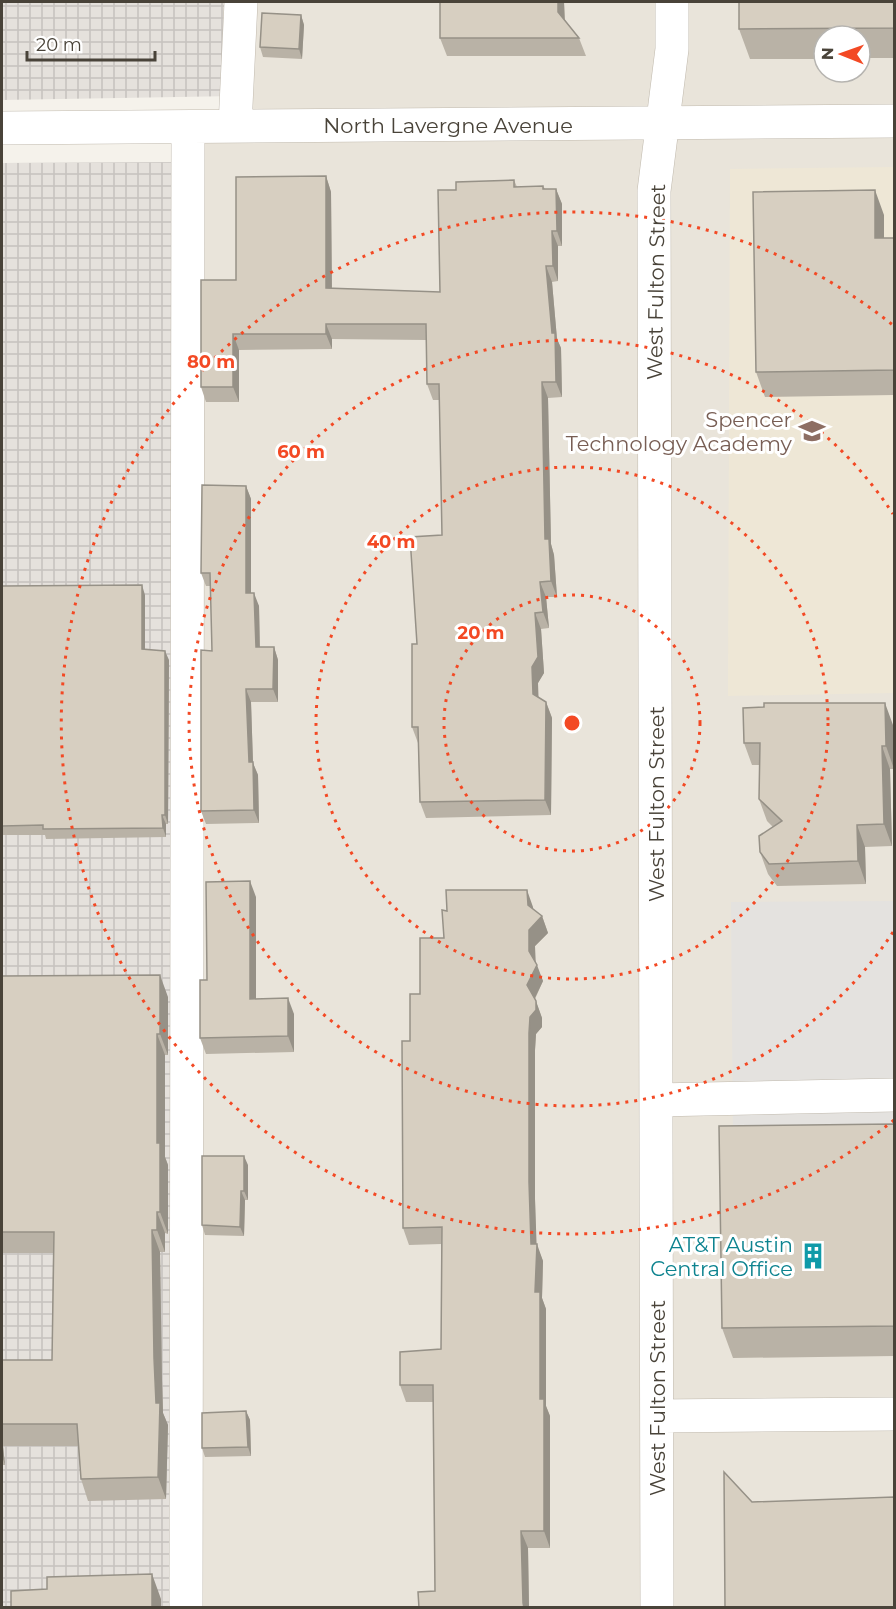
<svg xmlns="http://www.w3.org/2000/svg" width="896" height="1609" font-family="Montserrat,sans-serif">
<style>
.residential{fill:#e9e4da;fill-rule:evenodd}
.industrial{fill:url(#industrial-grid)}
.education{fill:#eee7d6}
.parking{fill:#e4e2df}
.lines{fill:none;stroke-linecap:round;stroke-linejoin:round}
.minor-casing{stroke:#c1baae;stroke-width:34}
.minor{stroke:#fff;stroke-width:33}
.wall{fill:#b9b2a6}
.shaded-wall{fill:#969187}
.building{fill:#d7cfc1;stroke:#969187;stroke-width:1.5}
.ring{fill:none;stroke:#f34924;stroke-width:3;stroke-dasharray:3 6}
.labels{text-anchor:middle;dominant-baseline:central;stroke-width:6;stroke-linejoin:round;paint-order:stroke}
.street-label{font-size:21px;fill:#494339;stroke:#fff}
.education-label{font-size:21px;fill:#785e54;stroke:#fff;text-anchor:end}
.culture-label{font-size:21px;fill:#0d838f;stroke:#fff;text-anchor:end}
.centre{fill:#f34924;stroke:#fff;stroke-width:3}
.ring-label{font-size:18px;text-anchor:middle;font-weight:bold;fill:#f34924;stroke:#fff;stroke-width:6;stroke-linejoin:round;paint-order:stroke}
</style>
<defs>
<pattern id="industrial-grid" width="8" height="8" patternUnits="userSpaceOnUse" patternTransform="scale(1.5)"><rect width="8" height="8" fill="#e5e1dc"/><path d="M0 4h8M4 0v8" fill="none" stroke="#c6c2be"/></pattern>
</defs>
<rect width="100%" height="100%" fill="#f5f2eb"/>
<path class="residential" d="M241 2H894V1607L186 1608 188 127 235 126ZM824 36H860V72H824Z"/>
<path class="industrial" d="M2 2H241L236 96 2 100Z
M188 162 186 1607H2V163Z"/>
<path class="education" d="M894 167V693L728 696 730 169Z"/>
<path class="parking" d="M894 901V1141L733 1142 731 902Z"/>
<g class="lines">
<g class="minor-casing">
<path id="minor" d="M235 126 241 2
M2 128 894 121
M657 1100 894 1095
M657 1416 894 1414
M186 1608 188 127
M657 1608 654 191 672 49V2"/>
</g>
<use href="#minor" class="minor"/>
</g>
<path class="wall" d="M440 2H564L565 20 579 38 586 56H447L440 38Z
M894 2V58H860V36H824V59H750L739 29Z
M301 15 304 25 302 59 263 57 260 47Z
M326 176 331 192 332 288 440 292 456 190 514 180 517 187 543 186 545 189H556L562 204V246H558V281L552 282 557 339 561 348 562 397 548 398 551 544 554 555 557 597H546L549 628 541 629 544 673 538 683V698L546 702 552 718 551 815 426 818 420 802 418 743 412 727 417 644 442 535 440 400H433L427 384 426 340 332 339V349L239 350V402H206L201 387 236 280Z
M884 215V238H894V395L765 397 756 372Z
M246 486 251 499V593L259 606 260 647H274L278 660V702H251L253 763 258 775 259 823 206 824 201 811 212 651 211 586H206L201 573Z
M2 586 145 595V650L169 660 168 824H166V837L46 839 45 835H2Z
M893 725 894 769H890L892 846 865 847 866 884 777 886 768 874 760 852 773 827 767 821 759 799V765H752L744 743Z
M256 897V999L294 1014V1052L206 1054 200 1038 207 980Z
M533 907V910L542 916 548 933 535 946V962L543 981 535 999 542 1018V1027L536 1034 535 1050V1199L536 1244 543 1261 542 1298 546 1309V1406L550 1416V1548H528L529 1608H419L435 1591 433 1402H406L400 1385 441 1349V1244L409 1245 403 1228 410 1041 420 994 444 938Z
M2 976 168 997V1055H165V1157L168 1165V1234L165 1233V1252H160L162 1380 163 1413 168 1425 166 1499 88 1501 81 1479 78 1446H3L5 1465H2V1360H52L53 1253H2Z
M894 1124V1356L733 1358 722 1328Z
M248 1165V1200H245L244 1236 205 1235 202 1225Z
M246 1411 250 1420 251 1456 205 1457 202 1448Z"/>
<path class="shaded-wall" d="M558 2H564L565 30 558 12Z
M301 15 304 25 302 59 299 49Z
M326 176 331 192 332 304 326 288Z
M556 189 562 204V246L557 231Z
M875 190 884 215V263L875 238Z
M552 231 558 246V281L553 266Z
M546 266 552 282 557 339 561 348 562 397 556 382Z
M326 324 332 339V349L326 334Z
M233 334 239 350V402L233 387Z
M542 382 548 398 551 544 554 555 557 597 551 581 545 539Z
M246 486 251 499V606L246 593Z
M540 582 546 597 549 628 543 612Z
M142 585 145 595V659L142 649Z
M254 593 259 606 260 660 256 647Z
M535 613 541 629 544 673 538 683 539 710 533 694 532 667Z
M274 647 278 660V702L273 689Z
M165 651 169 660 168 824 165 815Z
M246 689 251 702 253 763 258 775 259 823 254 810 249 762Z
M546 702 552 718 551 815 545 800Z
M885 703 893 725 894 769 886 746Z
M882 746 890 769 892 846 884 824Z
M162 815 166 824V837L163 828Z
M857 825 865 847 866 884 858 861Z
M250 881 256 897V1015L250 999Z
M527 890 533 907 534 922 528 905Z
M542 916 548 933 535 946 536 968 537 965 543 981 533 1002 527 985 529 951V930Z
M160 975 168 997V1055L160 1034Z
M288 998 294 1014V1052L288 1036Z
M536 1001 542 1018V1027L536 1034 535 1050V1199L537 1256V1244L543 1261 542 1298 546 1309V1406L550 1416V1548L544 1531 540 1399 535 1292 531 1244 529 1182V1033L530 1017Z
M157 1034 165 1055V1157L168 1165V1234L160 1212 157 1143Z
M244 1156 248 1165V1200L244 1191Z
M241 1191 245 1200 244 1236 240 1227Z
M157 1212 165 1233V1252L157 1230Z
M152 1230 160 1252 162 1380 163 1413 168 1425 166 1499 158 1477 156 1403 154 1358Z
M246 1411 250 1420 251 1456 248 1447Z
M2 1442 3 1446 5 1465 2 1456Z
M521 1531 528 1548 529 1608H524L523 1603Z
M152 1574 161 1599V1608H152Z"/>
<path class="building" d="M440 2H558V12L579 38H440Z
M739 2H894V28L739 29Z
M262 13 301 15 299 49 260 47Z
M326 176V288L440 292 438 190H456V182L514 180V187L543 186V189H556L557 231H552L553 266H546L552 333H555L556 382H542L545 539H549L551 581 540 582 543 612 535 613 538 657 532 667 533 694 546 702 545 800 420 802 418 727H412V644H417L410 537 442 535 439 384H427L426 324H326V334H233V387H201V280H236V177Z
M875 190V238H894V370L756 372 753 192Z
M202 485 246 486V593H254L256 647H274L273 689H246L249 762H253L254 810 201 811V650L212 651 210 573H201Z
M142 585V649L165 651V815H162L163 828 43 829V825L2 826V586Z
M764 703H885L886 746H882L884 824 857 825 858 861 769 864 760 852 759 836 782 821 759 799 760 743H744L743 708 764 707Z
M250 881V999L288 998V1036L200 1038V980H207L206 882Z
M446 890H527L528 905 542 916 529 930V951L537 965 527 985 536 1001V1010L530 1017 529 1033V1182L531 1244H537L535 1292H540V1399H544V1531H521L523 1603 524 1608H419L418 1592 435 1591 433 1385H400V1352L441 1349 442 1227 403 1228 402 1041H410V994H420V938H444L442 910 447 911Z
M160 975V1034H157V1143H160V1212H157V1230H152L154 1358 156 1403H160L158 1477 81 1479 77 1424H2V1360H52L54 1232H2V976Z
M894 1124V1326L722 1328 719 1126Z
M202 1156H244V1191H241L240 1227 202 1225Z
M246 1411 248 1447 202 1448V1413Z
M724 1472 752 1502 894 1497V1608H725Z
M152 1574V1608H11V1591L47 1589V1577Z"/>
<g class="ring">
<circle cx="572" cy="723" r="128"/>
<circle cx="572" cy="723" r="256"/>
<path d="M893 932A383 383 0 1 1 893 514"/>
<path d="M894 1120A511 511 0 1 1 894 326"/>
</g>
<defs>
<g id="school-bare" transform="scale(2.07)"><path d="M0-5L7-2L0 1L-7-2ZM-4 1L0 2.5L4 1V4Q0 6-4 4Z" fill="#8d6e63" stroke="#fff" stroke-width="2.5" paint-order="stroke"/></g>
<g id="building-bare" transform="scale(2.07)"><path d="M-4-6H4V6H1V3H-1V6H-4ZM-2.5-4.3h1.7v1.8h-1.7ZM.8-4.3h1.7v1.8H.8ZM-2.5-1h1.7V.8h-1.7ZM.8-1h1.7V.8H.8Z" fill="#0f9aa8" stroke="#fff" stroke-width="2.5" paint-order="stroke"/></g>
</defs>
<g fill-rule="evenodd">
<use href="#school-bare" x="812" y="431"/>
<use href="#building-bare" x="813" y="1256"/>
</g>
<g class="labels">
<g class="street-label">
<text x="448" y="125">North Lavergne Avenue</text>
<text transform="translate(656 282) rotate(-89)">West Fulton Street</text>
<text transform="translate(656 804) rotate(-90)">West Fulton Street</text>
<text transform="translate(657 1398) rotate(-90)">West Fulton Street</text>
</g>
<g class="education-label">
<text x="792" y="419">Spencer<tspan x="792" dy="24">Technology Academy</tspan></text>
</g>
<g class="culture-label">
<text x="793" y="1244">AT&amp;T Austin<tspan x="793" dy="24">Central Office</tspan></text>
</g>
</g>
<circle cx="572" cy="723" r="9" class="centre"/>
<g class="ring-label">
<text x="211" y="368">80 m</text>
<text x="301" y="458">60 m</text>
<text x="391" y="548">40 m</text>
<text x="481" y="639">20 m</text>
</g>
<rect width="896" height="1609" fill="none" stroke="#494339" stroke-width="6"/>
<g transform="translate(842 54) rotate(271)"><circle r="28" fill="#ffffff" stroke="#b6b4b0" stroke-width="1.5"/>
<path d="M0-4.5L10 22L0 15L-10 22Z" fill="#f34924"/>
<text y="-9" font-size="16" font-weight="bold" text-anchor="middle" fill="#494339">N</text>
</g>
<path d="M27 51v9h128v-9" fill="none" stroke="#494339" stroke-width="3"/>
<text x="36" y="51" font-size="18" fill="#494339" stroke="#ffffff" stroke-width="4.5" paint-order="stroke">20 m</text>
</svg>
